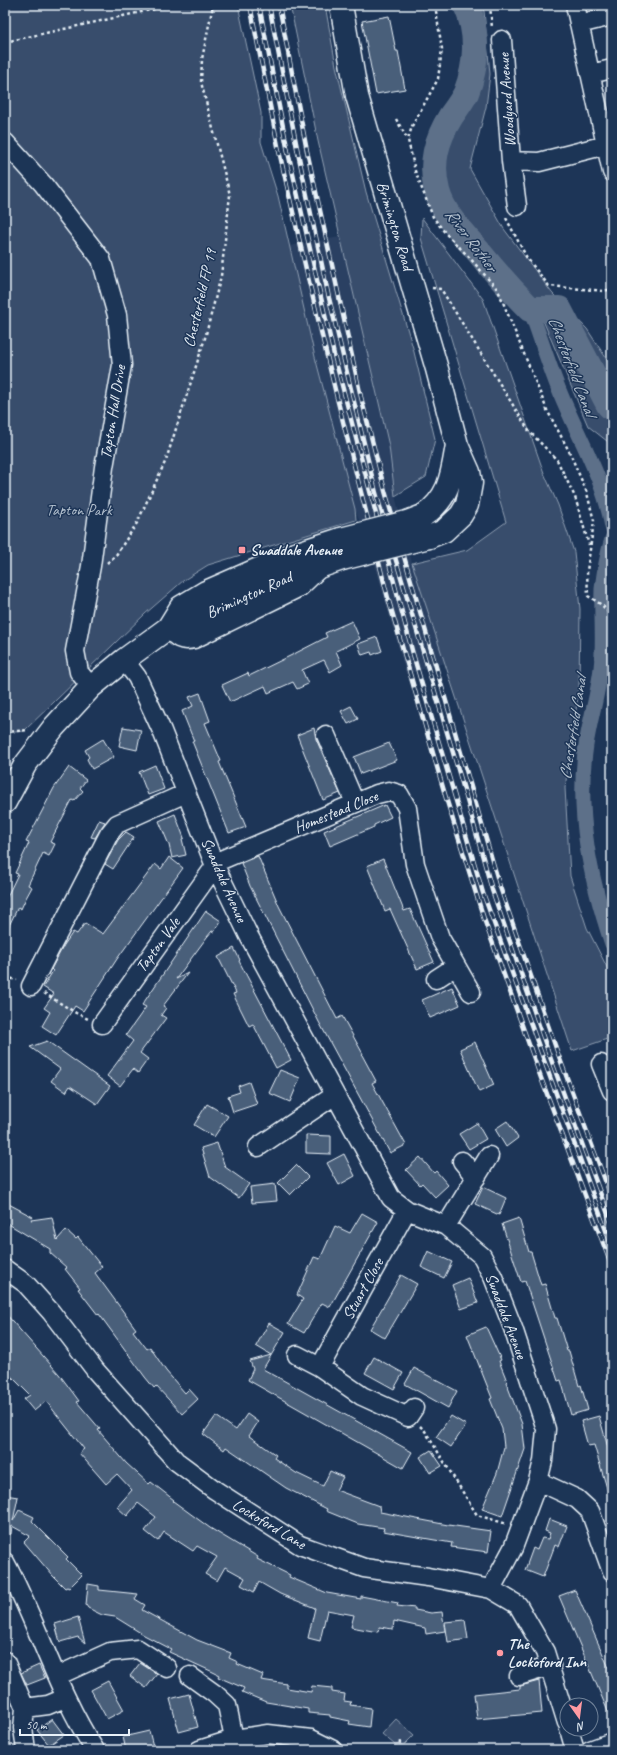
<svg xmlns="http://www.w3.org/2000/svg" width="617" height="1755" font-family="Caveat,sans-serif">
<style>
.built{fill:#2a4162}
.green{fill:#374d6c;stroke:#909fb2}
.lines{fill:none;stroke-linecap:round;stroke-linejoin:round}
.canal{stroke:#5d7089;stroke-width:15}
.river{stroke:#5d7089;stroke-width:26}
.building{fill:#495e7a;stroke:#e8f1f8}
.minor-casing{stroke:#e8f1f8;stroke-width:21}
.major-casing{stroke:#e8f1f8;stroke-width:25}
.path{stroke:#e8f1f8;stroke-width:2.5;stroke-dasharray:3 3;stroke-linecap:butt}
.minor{stroke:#1d3557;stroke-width:18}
.major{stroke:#1d3557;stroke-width:22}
.rail-casing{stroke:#e8f1f8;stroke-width:4.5}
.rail{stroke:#1d3557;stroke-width:3;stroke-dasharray:9;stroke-linecap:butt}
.major-bridge-casing{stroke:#e8f1f8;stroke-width:25;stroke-linecap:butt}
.major-bridge{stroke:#1d3557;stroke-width:22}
.poi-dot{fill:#ff9aa2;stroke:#1d3557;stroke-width:1.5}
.labels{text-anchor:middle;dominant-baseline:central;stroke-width:3;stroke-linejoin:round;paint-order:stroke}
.street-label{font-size:16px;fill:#e8f1f8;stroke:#1d3557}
.park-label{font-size:16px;fill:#b3c0ce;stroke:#1d3557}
.poi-label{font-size:16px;font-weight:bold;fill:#e8f1f8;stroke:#1d3557;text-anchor:start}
.water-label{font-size:17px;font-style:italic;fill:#b7c4d1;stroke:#1d3557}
</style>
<rect width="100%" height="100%" fill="#1d3557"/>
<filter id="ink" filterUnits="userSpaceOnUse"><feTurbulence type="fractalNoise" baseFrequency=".025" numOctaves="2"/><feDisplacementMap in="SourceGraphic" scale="8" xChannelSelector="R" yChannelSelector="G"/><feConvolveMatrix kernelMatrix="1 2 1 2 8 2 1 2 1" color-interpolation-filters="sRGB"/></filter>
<g filter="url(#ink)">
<path class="built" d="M340 237 389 446 395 496 412 563 445 663 406 674 375 565 355 509 315 357 289 246Z"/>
<path class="green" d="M5 5H238L261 113V142L278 196 315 357 355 509 356 520 208 565 184 580 145 614 24 731 5 733Z
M290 5H325L336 66 366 192 413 348 435 439 426 477 395 496 389 446 318 141Z
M472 5H480L484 11 490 74 486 107 470 169 504 229 552 293 587 329 612 367V445L588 426 542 318 481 246 446 193 444 150 470 102 484 53Z
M422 218 483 299 544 473 558 505 574 552 580 609 579 689 565 788 570 876 587 928 612 977V1039L610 1038 572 1051 412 563 467 550 506 522 421 238Z
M396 1719 414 1735 405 1744 395 1745 382 1734Z"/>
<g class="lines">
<path class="canal" d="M530 309C540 336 548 363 559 390 577 435 604 478 612 527
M612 539C607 555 604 572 602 589 601 615 604 642 601 668 598 694 590 719 586 745 576 814 590 878 612 944"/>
<path class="river" d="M466 5C479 33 477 65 466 93 462 101 456 109 451 116 436 140 430 163 437 191 443 214 462 233 477 250 494 271 511 290 530 309H559L609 405 612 408"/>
</g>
<path class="building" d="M389 16 396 51H398L405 89 376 94 362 21Z
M352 621 360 639 336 651 342 665 330 672 324 660 302 670 308 684 297 689 293 682 268 693 265 686 230 702 222 685 248 673 249 676 292 655 327 637 325 633Z
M377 637 382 651 372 655 371 652 362 655 358 644Z
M200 693 210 721 205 723 221 761 219 762 246 827 229 833 192 741H194L182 711 193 706 189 697Z
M351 706 358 719 348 724 341 711Z
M123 727 141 730 137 750 119 746Z
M314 728 316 739 340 793 323 800 297 735Z
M103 739 114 757 92 769 87 759 89 757 85 750Z
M389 743 397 760 361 774 354 757Z
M155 765 164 789 148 795 139 772Z
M69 767 86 780 80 788 83 791 74 801 72 800 50 842 55 844 49 856 43 853 28 885 32 887 26 898 21 909 18 907 5 934V901L18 874 15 873 29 843 26 842 54 788Z
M385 805 391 817 374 825V827L330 846 324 831Z
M175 814 184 838 182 839 186 855 172 858 169 845 159 821Z
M99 820 105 822 95 838 91 837Z
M126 832 134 837 113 869 105 864 118 840Z
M258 856 279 906 337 1019 342 1016 363 1054 362 1055 376 1081 372 1083 406 1145 390 1153 319 1022 250 886 241 863Z
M169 857 183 868 117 959 83 1011 75 1006 56 1035 42 1026 50 1012 44 1008 54 994 43 987 53 971 51 969 64 945 73 932 77 934 85 923 103 934 155 864 161 869Z
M383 859 404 911 410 909 434 962 417 969 390 909 385 911 367 866Z
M206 911 221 921 214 932 212 931 207 937 176 979 188 973 163 1006 166 1008 161 1015 166 1018 140 1053 148 1059 138 1073 133 1069 120 1086 107 1076 133 1041 126 1035 146 1007 142 1005Z
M234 948 240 960 239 961 291 1060 276 1068 253 1024 249 1026 233 994 236 993 218 957Z
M452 987 460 1005 430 1018 422 1000Z
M47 1041 110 1086 97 1104 70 1086 66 1092 51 1081 60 1069 30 1047Z
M475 1042 494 1085 479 1092 460 1049Z
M280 1070 300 1078 290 1102 269 1093Z
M249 1082 257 1104 233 1112 228 1096 240 1092 238 1086Z
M207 1104 228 1116 214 1137 194 1125Z
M507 1121 518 1138 506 1147 495 1129Z
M477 1123 486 1139 469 1149 459 1134Z
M306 1135 331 1136V1154L306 1153Z
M217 1143 225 1167 249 1184 239 1198 210 1177 201 1148Z
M344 1154 355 1176 339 1185 327 1163Z
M420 1157 434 1173 436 1171 448 1185 435 1197 422 1183 420 1185 406 1170Z
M296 1165 308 1177 290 1195 278 1183Z
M275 1184 277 1201 252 1203 250 1187Z
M483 1187 506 1198 499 1215 475 1204Z
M5 1202 33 1217 31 1220 52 1217 57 1240 66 1230 76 1239 78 1237 102 1267 95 1273 136 1329 133 1331 147 1349 150 1347 166 1371 185 1393 189 1389 198 1399 182 1414 156 1386 154 1388 145 1377 99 1314 98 1315 78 1289 80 1288 65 1269 67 1268 50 1253V1249L5 1222Z
M362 1213 378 1222 330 1307 322 1303 304 1333 288 1324 303 1299 297 1295 314 1257 320 1259 335 1226 350 1233Z
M519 1218 529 1252H531L541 1285 545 1284 555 1318H557L567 1351H569L579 1386 581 1385 588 1410 571 1415 561 1380 558 1381 525 1281 521 1282 502 1224Z
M428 1251 452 1262 444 1278 421 1267Z
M401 1275 417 1284 385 1338 370 1329Z
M468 1278 478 1303 461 1309 452 1285Z
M5 1313 59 1374 79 1401 77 1402 100 1429 98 1430 126 1463 149 1484 151 1482 174 1500 173 1501 210 1528 258 1557 257 1559 290 1575 289 1577 327 1593 361 1599V1596L398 1603 397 1606 415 1608V1610L431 1613 442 1612 445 1631 426 1634 425 1628 394 1621 393 1629 379 1627 378 1632 351 1627 354 1615 327 1610 320 1641 308 1638 315 1608 280 1594 259 1582 254 1592 241 1585 245 1578 225 1567 217 1581 205 1574 217 1557 197 1546 193 1551 164 1532 158 1541 155 1539 145 1531 156 1517 138 1503 127 1516 117 1507 132 1490 117 1474 106 1484 79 1453 84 1449 46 1401 34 1411 24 1399 30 1395 5 1370Z
M269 1323 285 1332 263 1369 412 1452 403 1468 248 1380 253 1369 250 1361 271 1355 256 1346Z
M486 1327 501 1360 499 1361 507 1381 506 1382 522 1424 525 1449 502 1516 482 1509 497 1473 504 1447 502 1429 490 1399 492 1398 467 1335Z
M374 1357 403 1373 394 1389 365 1373Z
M414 1368 457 1391 448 1408 405 1384Z
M247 1414 258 1422 249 1436 276 1455 274 1458 296 1473 323 1486 330 1471 343 1477 336 1490 379 1506 380 1512 448 1525 491 1531 488 1552 451 1547 452 1543 383 1531 384 1528 358 1524 326 1511 327 1509 286 1488 226 1447 224 1450 203 1434 216 1416 236 1430Z
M451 1416 466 1425 451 1447 436 1437Z
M599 1416 609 1451 612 1450V1494L609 1495 594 1445 588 1446 581 1421Z
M431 1450 442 1466 430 1473 420 1457Z
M5 1495 18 1497 13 1521 19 1510 34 1517 32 1521 68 1557 66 1559 82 1575 69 1588 67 1587 65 1588 53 1576 24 1542 30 1536 12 1526 11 1534H5Z
M549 1519 567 1526 559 1547 555 1545 543 1577 525 1570 533 1548 537 1550 542 1538 548 1539 550 1533 545 1531Z
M88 1584 99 1586V1590L138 1594 135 1599 145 1605 142 1610 197 1640 231 1653 229 1658 238 1662 237 1664 263 1675 261 1680 287 1684V1688L311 1692 312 1686 332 1688V1692L345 1694 344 1701 351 1702 350 1705 371 1708 369 1727 349 1724 350 1721 330 1717V1715L308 1713V1709L266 1702 242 1692 244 1688 218 1677 219 1675 213 1672 169 1652 171 1649 144 1635 115 1617 102 1615 88 1608 86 1605Z
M575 1590 612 1675V1721L559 1596Z
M78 1617 85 1643 78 1637 60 1642 55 1624Z
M465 1620 468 1639 448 1642 445 1622Z
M140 1663 157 1674 146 1688 130 1676Z
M39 1665 45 1678 27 1685 21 1673Z
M108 1681 124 1710 107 1719 91 1690Z
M539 1681 542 1713 477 1719 474 1694 520 1689V1686Z
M189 1694 198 1727 179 1732 170 1699Z
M52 1719 64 1735 49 1745 37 1730Z
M149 1731 154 1750H126L123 1737Z"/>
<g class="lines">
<g class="minor-casing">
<path id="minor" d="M575 5 612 172
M579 24 612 16
M502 40 511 161 539 162 606 145
M590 74 612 69
M5 142 43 184 101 259 117 315 122 365 104 467 91 566 75 651 79 672 91 687
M511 161 517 206
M168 628C176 638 181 642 194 639L300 587 322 566
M124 660 137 677 162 731 215 866 249 936 391 1198 407 1210 446 1226 482 1256 493 1277 513 1328 546 1429 543 1461 538 1481 513 1548 491 1589
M326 735 355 803
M214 863 377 794 389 791 399 794 407 808 415 864 440 938 471 992
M436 979 456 966
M31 986 109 834 117 824 186 793
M102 1024 215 866
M601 1064 612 1091
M258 1147 335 1095
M462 1161 476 1178
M446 1226 489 1156
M5 1269 26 1284 51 1312 96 1371 176 1461 215 1490 300 1545 364 1568 428 1577 491 1589 518 1605 545 1652 567 1723
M297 1355 320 1367 362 1396 408 1417 414 1408
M320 1367 407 1210
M538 1481 577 1499 590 1511 612 1572
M5 1562C38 1623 57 1692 95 1750
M5 1661 25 1708 23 1728 26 1750
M57 1676 110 1652 138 1649 167 1668
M190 1676 215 1694 227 1705 234 1739
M519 1676 551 1666
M25 1708 48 1705 65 1698
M569 1729 575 1750
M199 1750 234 1739 268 1734 311 1739 333 1750
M590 1750 612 1742"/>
</g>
<g class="major-casing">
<path id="major" d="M341 5 357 96 437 369 457 445 469 472 471 483 467 505 461 515 444 531 429 537
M423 516C450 498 452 474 457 445
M168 628 181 607 206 592 286 557 341 539
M5 802 25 765 54 727 91 687 124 660 168 628 191 623 237 599 275 582 342 559"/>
</g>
<path class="path" d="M435 5 442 49 438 79 412 126 408 140 415 171 433 217 446 234 468 256 498 290 547 410 569 451 587 493 594 521 587 571 588 596C599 603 611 609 612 624
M490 5 492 28
M5 42 173 5
M396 119 408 140
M506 218 527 258 549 286 604 291 612 289
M432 288 441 289 529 431 557 460 575 497 589 545
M107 563 116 555 137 523 166 460 205 338 221 276 230 195 201 82 202 59 213 5
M612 640 608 695 612 794
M5 732 29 730
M5 977 17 980
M44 993 76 1013 88 1019
M420 1426 425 1431 477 1515 507 1524
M400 1750 401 1741"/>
<use href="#minor" class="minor"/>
<use href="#major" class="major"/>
<g class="rail-casing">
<path id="rail" d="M250 5 279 151 306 269 338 402 388 598 446 798 484 919 541 1078 612 1267
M259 5 288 152 334 355 413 654 483 893 612 1247
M269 5 298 153 329 298 376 493 465 793 492 890 549 1054 612 1225
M279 5 307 151 361 397 385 491 500 887 557 1051 612 1199"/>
</g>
<use href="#rail" class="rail"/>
<g class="major-bridge-casing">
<path id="major-bridge" d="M341 539 407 522 423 516
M342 559 429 537"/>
</g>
<use href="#major-bridge" class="major-bridge"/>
</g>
</g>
<g class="poi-dot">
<rect x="238" y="546" width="8" height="8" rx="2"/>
<circle cx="500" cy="1653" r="4"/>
</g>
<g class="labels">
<g class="street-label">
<text transform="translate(507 100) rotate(-94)">Woodyard Avenue</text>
<text transform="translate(395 226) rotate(73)">Brimington Road</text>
<text transform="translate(200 298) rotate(-77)">Chesterfield FP 19</text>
<text transform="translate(113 412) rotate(-81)">Tapton Hall Drive</text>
<text transform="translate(249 595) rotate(-24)">Brimington Road</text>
<text transform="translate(336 812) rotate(-22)">Homestead Close</text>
<text transform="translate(224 880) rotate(66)">Swaddale Avenue</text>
<text transform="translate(158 945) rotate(-54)">Tapton Vale</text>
<text transform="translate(363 1289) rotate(-61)">Stuart Close</text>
<text transform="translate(506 1316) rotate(69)">Swaddale Avenue</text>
<text transform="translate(269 1524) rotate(31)">Lockoford Lane</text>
</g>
<g class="park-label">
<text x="79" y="510">Tapton Park</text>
</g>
<g class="poi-label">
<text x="250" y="550">Swaddale Avenue</text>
<text x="508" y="1644">The<tspan x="508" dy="18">Lockoford Inn</tspan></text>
</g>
<g class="water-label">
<text transform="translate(471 240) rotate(53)">River Rother</text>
<text transform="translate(572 366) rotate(69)">Chesterfield Canal</text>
<text transform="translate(573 728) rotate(-81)">Chesterfield Canal</text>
</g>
</g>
<rect width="617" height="1755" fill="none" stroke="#1d3557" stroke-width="20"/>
<rect x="10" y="10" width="597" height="1735" fill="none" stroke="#e8f1f8" stroke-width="1.5" filter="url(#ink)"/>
<g transform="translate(579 1717) rotate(166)"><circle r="19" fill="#1d3557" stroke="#6e8097"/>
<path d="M0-3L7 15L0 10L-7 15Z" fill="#ff9aa2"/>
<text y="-6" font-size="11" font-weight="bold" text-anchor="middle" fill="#e8f1f8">N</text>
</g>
<path d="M20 1729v6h109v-6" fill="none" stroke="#e8f1f8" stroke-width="2"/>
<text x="26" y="1729" font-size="12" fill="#e8f1f8" stroke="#1d3557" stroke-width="3" paint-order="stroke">50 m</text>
</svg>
